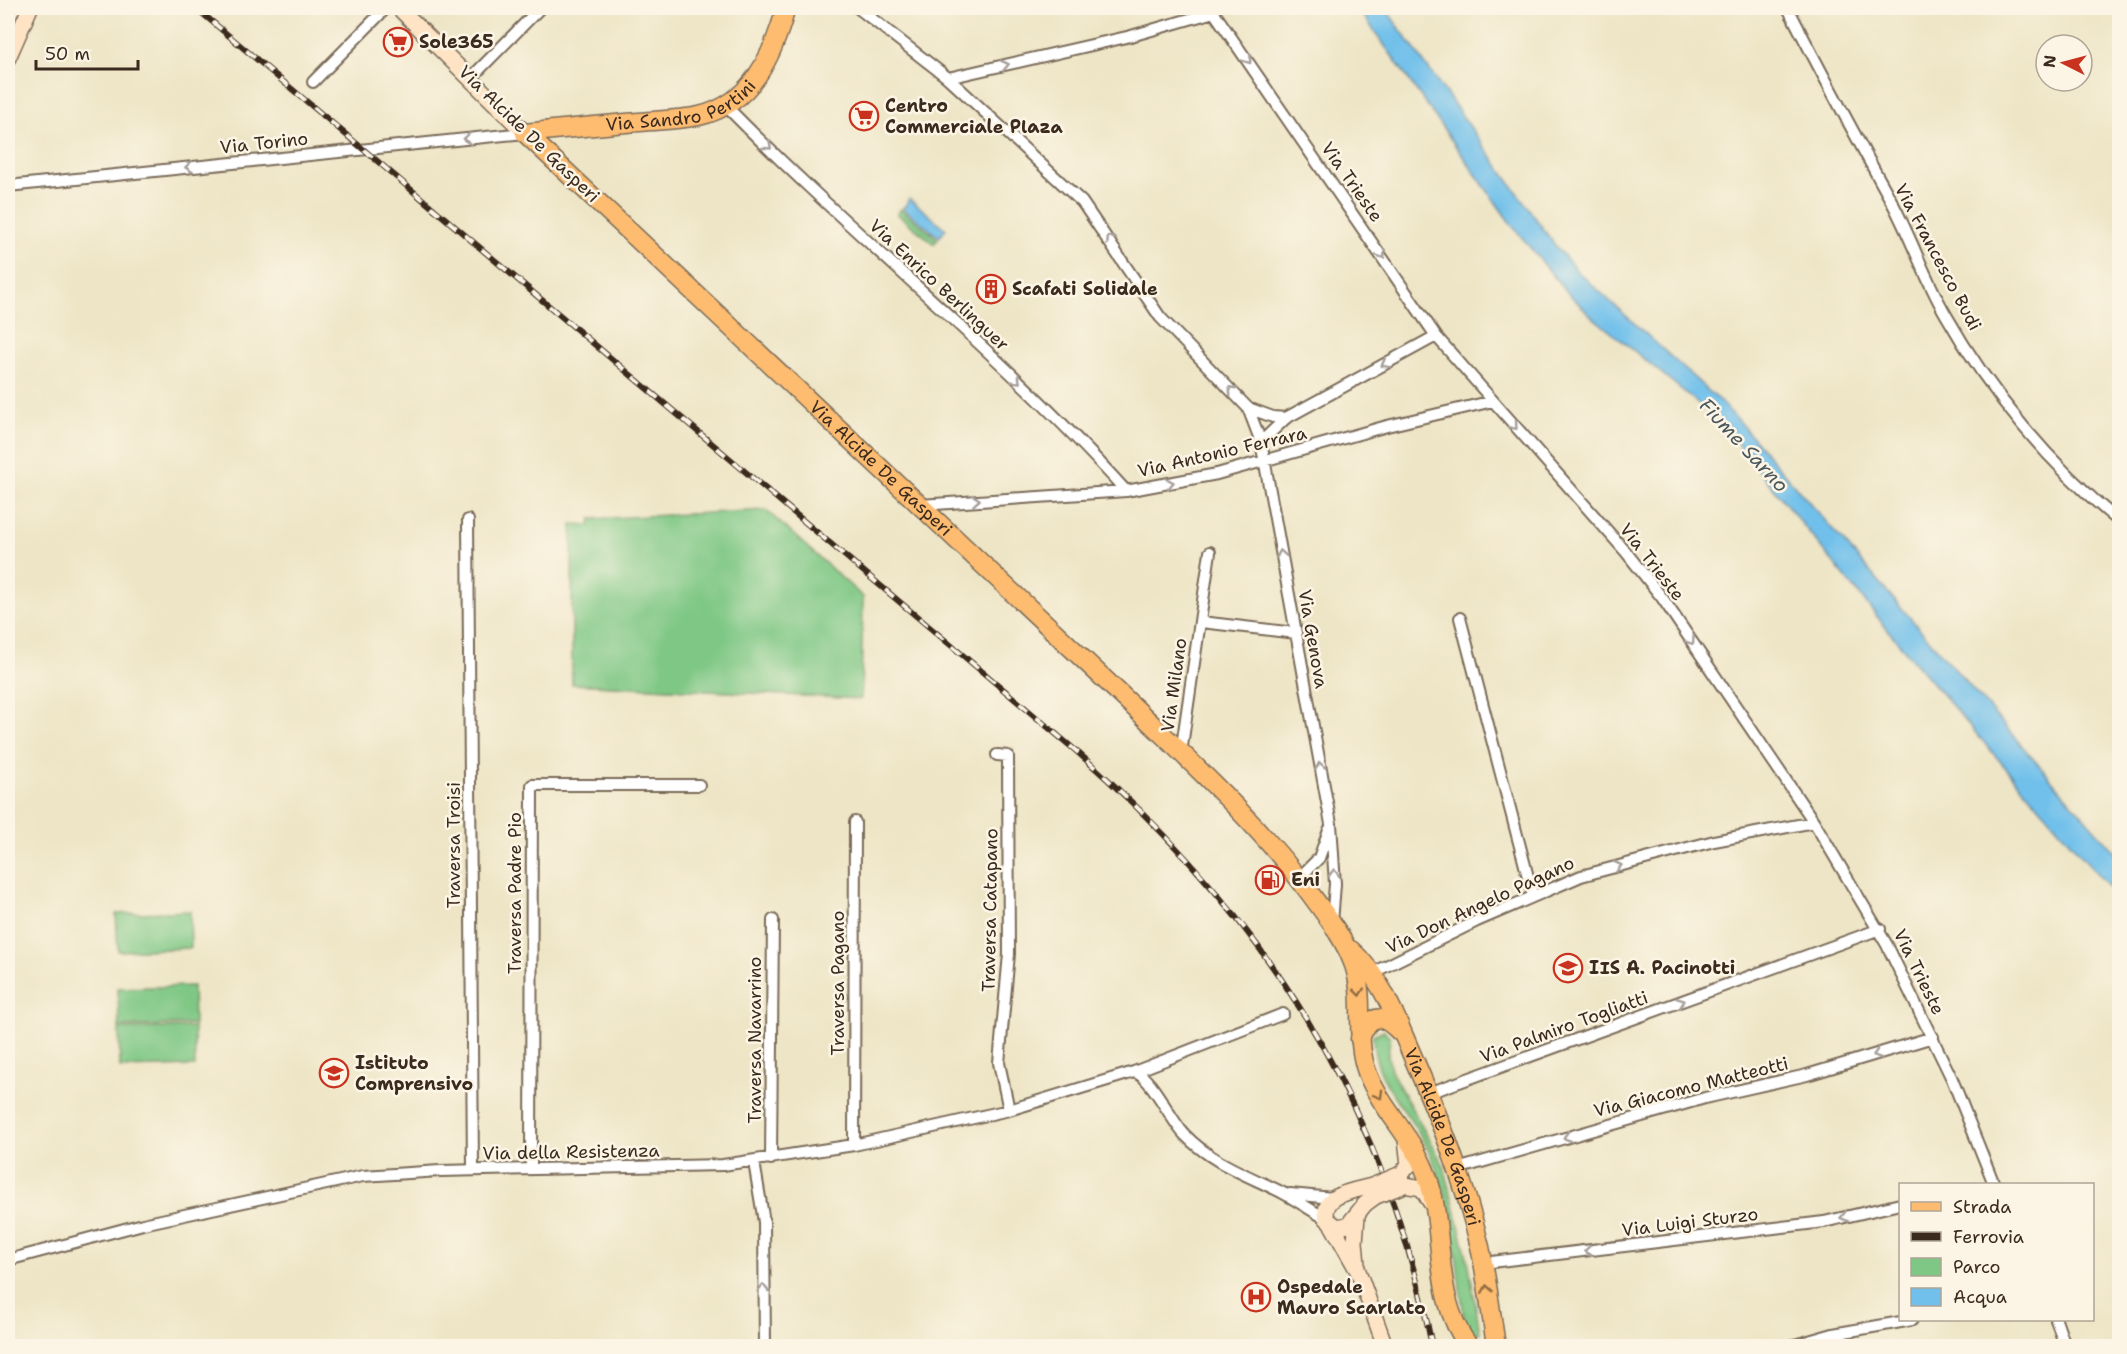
<svg xmlns="http://www.w3.org/2000/svg" width="2127" height="1354" font-family="'Shantell Sans',sans-serif">
<style>
.green{fill:#7ec784;stroke:#5c7851;stroke-width:1.5}
.water{fill:#70c0eb;stroke:#567584;stroke-width:1.5}
.lines{fill:none;stroke-linecap:round;stroke-linejoin:round}
.street-casing{stroke:#7a6b59;stroke-width:14}
.secondary-casing{stroke:#7a6b59;stroke-width:18}
.primary-casing{stroke:#7a6b59;stroke-width:21}
.street{stroke:#fff;stroke-width:10}
.secondary{stroke:#fee4c5;stroke-width:15}
.primary{stroke:#fdbc6f;stroke-width:18}
.rail-casing{stroke:#3b2a1e;stroke-width:6}
.rail{stroke:#fcf5e5;stroke-width:4;stroke-dasharray:11;stroke-linecap:butt}
.secondary-bridge-casing{stroke:#7a6b59;stroke-width:18;stroke-linecap:butt}
.secondary-bridge{stroke:#fee4c5;stroke-width:15}
.oneway{stroke:#a79f9a}
.oneway2{stroke:#926c42}
.labels{text-anchor:middle;dominant-baseline:central;stroke-width:5;stroke-linejoin:round;paint-order:stroke}
.poi-label{font-size:18px;font-weight:bold;fill:#3b2a1e;stroke:#fcf5e5;text-anchor:start}
.street-label{font-size:18px;fill:#3b2a1e;stroke:#fcf5e5}
.water-label{font-size:20px;font-style:italic;fill:#4b575c;stroke:#fcf5e5}
</style>
<rect width="100%" height="100%" fill="#fcf5e5"/>
<filter id="ink" filterUnits="userSpaceOnUse"><feTurbulence type="fractalNoise" baseFrequency=".0167" numOctaves="2"/><feDisplacementMap in="SourceGraphic" scale="12" xChannelSelector="R" yChannelSelector="G"/><feConvolveMatrix kernelMatrix="1 2 1 2 8 2 1 2 1" color-interpolation-filters="sRGB"/></filter>
<filter id="wash" filterUnits="userSpaceOnUse"><feTurbulence type="fractalNoise" baseFrequency=".008" numOctaves="4" result="noise"/><feDisplacementMap in="SourceGraphic" scale="24" xChannelSelector="R" yChannelSelector="G"/><feGaussianBlur stdDeviation="1.35" result="paint"/><feColorMatrix in="noise" values="0 0 0 0 0 0 0 0 0 0 0 0 0 0 0 0 0 1.4 0 .05"/><feComposite in="paint" operator="in"/></filter>
<g filter="url(#wash)">
<rect width="100%" height="100%" fill="#eee5c6"/>
<path class="green" d="M901 209 938 239 934 244 897 214Z
M766 510 863 597 861 699 572 684V524L590 525 591 519Z
M190 911 191 948 118 951 116 914Z
M193 986 194 1024 119 1027 118 988Z
M194 1027 195 1066 120 1068 119 1029Z
M1384 1030 1390 1038 1388 1055 1391 1071 1444 1166 1469 1265 1480 1333 1470 1334 1465 1322C1457 1276 1456 1227 1441 1182 1437 1170 1431 1156 1425 1144 1406 1107 1372 1079 1373 1035Z"/>
<path class="water" d="M1358 8H1385L1554 244 1576 270 1726 407 2119 857V899L1905 651 1735 441 1704 408 1590 315 1564 289 1511 224Z
M910 199 946 229 939 237 903 208Z"/>
</g>
<g filter="url(#ink)">
<g class="lines">
<g class="street-casing">
<path id="street" d="M858 8 948 78 1082 202 1160 317 1248 408 1261 442 1331 824 1335 884 1332 923
M1211 8 1436 336 1626 552 1663 599 1814 822 1887 945 1952 1079 1994 1184
M1788 8C1822 74 1857 139 1893 204 1912 240 1925 279 1946 315 1990 393 2050 465 2120 522
M471 78 540 8
M948 78 1131 36 1214 12
M313 82 386 8
M726 106C855 238 1002 353 1126 491
M8 186 525 133
M1248 408 1273 417 1286 418
M1261 442 1286 418 1436 336
M920 505 1126 491 1217 474 1387 426 1493 401
M468 520 473 1170
M1460 618 1533 896
M1201 622 1296 633
M1181 753 1210 552
M997 755 1008 756 1009 954 999 1063 1009 1110
M1299 878 1319 858 1329 830
M1372 973 1477 921 1581 876 1714 841 1814 822
M1134 1072C1152 1076 1170 1120 1185 1135 1213 1164 1248 1175 1283 1193 1298 1201 1312 1211 1327 1219
M1429 1093 1880 929
M854 1145 855 822
M771 1159 773 920
M754 1162 764 1222 765 1346
M531 1169 532 785H699
M1457 1169 1705 1098 1807 1075 1933 1037
M1290 1194 1333 1198
M8 1260 143 1224 363 1176 440 1171 723 1165 854 1145 1009 1110 1134 1072 1283 1014
M1483 1263 1824 1222 1900 1204
M2056 1320 2065 1346
M1791 1346 1833 1334 1912 1320"/>
</g>
<g class="secondary-casing">
<path id="secondary" d="M399 8 525 133
M8 58 30 8
M1401 1174 1409 1165 1406 1139
M1404 1185 1422 1188 1431 1203
M1372 1186C1354 1191 1320 1194 1327 1219L1337 1227 1348 1225 1365 1204 1376 1196
M1357 1216 1355 1242 1357 1265
M1332 1225 1358 1271 1385 1346"/>
</g>
<g class="primary-casing">
<g id="primary">
<path id="s1" d="M525 133 1135 708C1196 767 1258 824 1309 892 1326 915 1344 938 1354 965 1366 1000 1354 1037 1367 1072 1382 1112 1417 1140 1429 1182 1446 1236 1432 1299 1469 1346"/>
<path id="s2" d="M525 133C563 129 601 125 639 122 659 120 680 120 699 116 752 104 773 55 786 8"/>
<path id="s3" d="M1351 950C1380 976 1394 1013 1409 1048 1437 1112 1464 1178 1480 1247 1487 1279 1491 1313 1496 1346"/>
<path d="M1360 1039C1370 1012 1382 1014 1400 1032"/>
</g>
</g>
<use href="#street" class="street"/>
<use href="#secondary" class="secondary"/>
<use href="#primary" class="primary"/>
<g class="rail-casing">
<path id="rail" d="M196 8 1075 750C1264 915 1382 1099 1432 1346"/>
</g>
<use href="#rail" class="rail"/>
<g class="secondary-bridge-casing">
<path id="secondary-bridge" d="M1372 1186 1401 1174
M1376 1196 1404 1185"/>
</g>
<use href="#secondary-bridge" class="secondary-bridge"/>
</g>
<defs><path id="oneway-chevron" d="M-2-3.5L2.5 0L-2 3.5" fill="none" stroke-width="1.6" stroke-linecap="round" stroke-linejoin="round" transform="scale(1.5)"/></defs>
<g class="oneway">
<use href="#oneway-chevron" transform="translate(1248 60) rotate(55)"/>
<use href="#oneway-chevron" transform="translate(1005 65) rotate(-13)"/>
<use href="#oneway-chevron" transform="translate(467 139) rotate(174)"/>
<use href="#oneway-chevron" transform="translate(768 146) rotate(42)"/>
<use href="#oneway-chevron" transform="translate(189 167) rotate(174)"/>
<use href="#oneway-chevron" transform="translate(1110 239) rotate(-124)"/>
<use href="#oneway-chevron" transform="translate(1382 255) rotate(56)"/>
<use href="#oneway-chevron" transform="translate(1385 364) rotate(151)"/>
<use href="#oneway-chevron" transform="translate(1017 380) rotate(44)"/>
<use href="#oneway-chevron" transform="translate(1232 390) rotate(-134)"/>
<use href="#oneway-chevron" transform="translate(1514 426) rotate(49)"/>
<use href="#oneway-chevron" transform="translate(1170 483) rotate(-11)"/>
<use href="#oneway-chevron" transform="translate(976 500) rotate(-4)"/>
<use href="#oneway-chevron" transform="translate(1281 554) rotate(-100)"/>
<use href="#oneway-chevron" transform="translate(1691 641) rotate(56)"/>
<use href="#oneway-chevron" transform="translate(1320 766) rotate(-100)"/>
<use href="#oneway-chevron" transform="translate(1618 866) rotate(-15)"/>
<use href="#oneway-chevron" transform="translate(1334 873) rotate(-91)"/>
<use href="#oneway-chevron" transform="translate(1681 1002) rotate(-20)"/>
<use href="#oneway-chevron" transform="translate(1877 1054) rotate(164)"/>
<use href="#oneway-chevron" transform="translate(1567 1137) rotate(164)"/>
<use href="#oneway-chevron" transform="translate(1844 1217) rotate(166)"/>
<use href="#oneway-chevron" transform="translate(1588 1251) rotate(173)"/>
<use href="#oneway-chevron" transform="translate(763 1288) rotate(-89)"/>
</g>
<g class="oneway2">
<use href="#oneway-chevron" transform="translate(1359 992) rotate(84)"/>
<use href="#oneway-chevron" transform="translate(1379 1095) rotate(60)"/>
<use href="#oneway-chevron" transform="translate(1487 1289) rotate(-99)"/>
</g>
</g>
<defs>
<g id="supermarket-ring" transform="scale(1.5)"><circle r="9.5" fill="#fcf5e5" stroke="#c8321e" stroke-width="1.5"/><path d="M-6-5.5h2.5l.6 2H6L4.5 2H-2.5L-4.4-4H-6ZM-1.5 3.2a1.3 1.3 0 1 0 .1 0ZM3 3.2a1.3 1.3 0 1 0 .1 0Z" fill="#c8321e"/></g>
<g id="building-ring" transform="scale(1.5)"><circle r="9.5" fill="#fcf5e5" stroke="#c8321e" stroke-width="1.5"/><path d="M-4-6H4V6H1V3H-1V6H-4ZM-2.5-4.3h1.7v1.8h-1.7ZM.8-4.3h1.7v1.8H.8ZM-2.5-1h1.7V.8h-1.7ZM.8-1h1.7V.8H.8Z" fill="#c8321e"/></g>
<g id="fuel-ring" transform="scale(1.5)"><circle r="9.5" fill="#fcf5e5" stroke="#c8321e" stroke-width="1.5"/><path d="M-5.5-6h7V0h2V4h1.3V-2.5L3-4.5l.8-.8L6-3V5H2.5V1h-1V6h-7ZM-4.2-4.7v3.2H.2V-4.7Z" fill="#c8321e"/></g>
<g id="school-ring" transform="scale(1.5)"><circle r="9.5" fill="#fcf5e5" stroke="#c8321e" stroke-width="1.5"/><path d="M0-5L7-2L0 1L-7-2ZM-4 1L0 2.5L4 1V4Q0 6-4 4Z" fill="#c8321e"/></g>
<g id="hospital-ring" transform="scale(1.5)"><circle r="9.5" fill="#fcf5e5" stroke="#c8321e" stroke-width="1.5"/><path d="M-5-5h3v3.5h4V-5h3V5h-3V1.5h-4V5h-3Z" fill="#c8321e"/></g>
</defs>
<g fill-rule="evenodd">
<use href="#supermarket-ring" x="398" y="42"/>
<use href="#supermarket-ring" x="864" y="116"/>
<use href="#building-ring" x="991" y="289"/>
<use href="#fuel-ring" x="1270" y="880"/>
<use href="#school-ring" x="1568" y="968"/>
<use href="#school-ring" x="334" y="1073"/>
<use href="#hospital-ring" x="1256" y="1297"/>
</g>
<g class="labels">
<g class="poi-label">
<text x="419" y="42">Sole365</text>
<text x="885" y="106">Centro<tspan x="885" dy="21">Commerciale Plaza</tspan></text>
<text x="1012" y="289">Scafati Solidale</text>
<text x="1291" y="880">Eni</text>
<text x="1589" y="968">IIS A. Pacinotti</text>
<text x="355" y="1063">Istituto<tspan x="355" dy="21">Comprensivo</tspan></text>
<text x="1277" y="1287">Ospedale<tspan x="1277" dy="21">Mauro Scarlato</tspan></text>
</g>
<g class="street-label">
<text stroke="none"><textPath href="#s2" startOffset="160">Via Sandro Pertini</textPath></text>
<text transform="translate(529 134) rotate(44)">Via Alcide De Gasperi</text>
<text transform="translate(264 143) rotate(-6)">Via Torino</text>
<text transform="translate(1352 182) rotate(55)">Via Trieste</text>
<text transform="translate(1938 257) rotate(62)">Via Francesco Budi</text>
<text transform="translate(939 285) rotate(43)">Via Enrico Berlinguer</text>
<text transform="translate(1222 452) rotate(-13)">Via Antonio Ferrara</text>
<text stroke="none"><textPath href="#s1" startOffset="489">Via Alcide De Gasperi</textPath></text>
<text transform="translate(1652 562) rotate(52)">Via Trieste</text>
<text transform="translate(1313 639) rotate(80)">Via Genova</text>
<text transform="translate(1174 685) rotate(-82)">Via Milano</text>
<text transform="translate(454 845) rotate(-90)">Traversa Troisi</text>
<text transform="translate(515 893) rotate(-90)">Traversa Padre Pio</text>
<text transform="translate(1480 905) rotate(-25)">Via Don Angelo Pagano</text>
<text transform="translate(990 910) rotate(-89)">Traversa Catapano</text>
<text transform="translate(1919 972) rotate(64)">Via Trieste</text>
<text transform="translate(838 983) rotate(-90)">Traversa Pagano</text>
<text transform="translate(1564 1027) rotate(-20)">Via Palmiro Togliatti</text>
<text transform="translate(755 1040) rotate(-90)">Traversa Navarrino</text>
<text transform="translate(1691 1087) rotate(-14)">Via Giacomo Matteotti</text>
<text stroke="none"><textPath href="#s3" startOffset="210">Via Alcide De Gasperi</textPath></text>
<text transform="translate(571 1152) rotate(-1)">Via della Resistenza</text>
<text transform="translate(1690 1222) rotate(-7)">Via Luigi Sturzo</text>
</g>
<g class="water-label">
<text transform="translate(1744 445) rotate(47)">Fiume Sarno</text>
</g>
</g>
<rect width="2127" height="1354" fill="none" stroke="#fcf5e5" stroke-width="30"/>
<rect x="1899" y="1183" width="195" height="138" fill="#fcf5e5" stroke="#afa495" stroke-width="1.5"/>
<rect x="1911" y="1202" width="30" height="9" fill="#fdbc6f" stroke="#afa495" stroke-width="1.5"/>
<text x="1953" y="1213" font-size="18" fill="#3b2a1e">Strada</text>
<rect x="1911" y="1232" width="30" height="9" fill="#3b2a1e" stroke="#afa495" stroke-width="1.5"/>
<text x="1953" y="1243" font-size="18" fill="#3b2a1e">Ferrovia</text>
<rect x="1911" y="1258" width="30" height="18" fill="#7ec784" stroke="#afa495" stroke-width="1.5"/>
<text x="1953" y="1273" font-size="18" fill="#3b2a1e">Parco</text>
<rect x="1911" y="1288" width="30" height="18" fill="#70c0eb" stroke="#afa495" stroke-width="1.5"/>
<text x="1953" y="1303" font-size="18" fill="#3b2a1e">Acqua</text>
<g transform="translate(2064 63) rotate(276)"><circle r="28" fill="#fcf5e5" stroke="#afa495" stroke-width="1.5"/>
<path d="M0-4.5L10 22L0 15L-10 22Z" fill="#c8321e"/>
<text y="-9" font-size="16" font-weight="bold" text-anchor="middle" fill="#3b2a1e">N</text>
</g>
<path d="M36 60v9h102v-9" fill="none" stroke="#3b2a1e" stroke-width="3"/>
<text x="45" y="60" font-size="18" fill="#3b2a1e" stroke="#fcf5e5" stroke-width="4.5" paint-order="stroke">50 m</text>
</svg>
